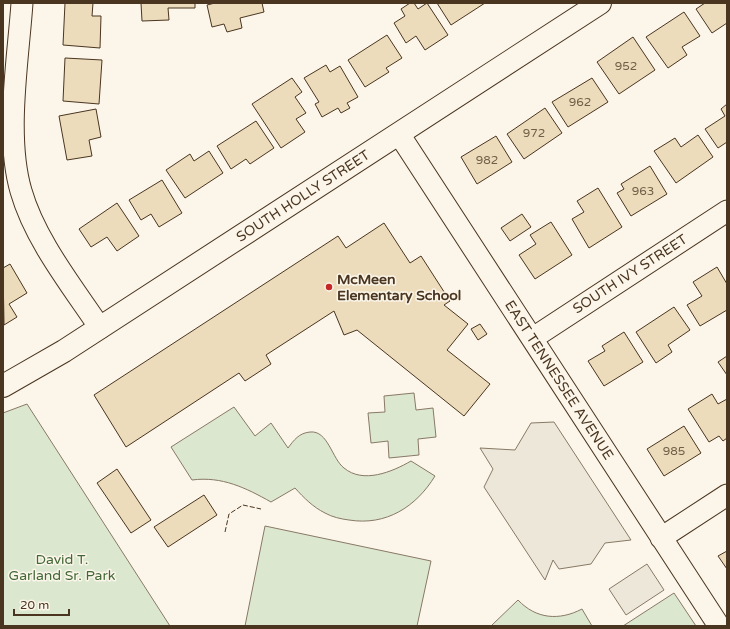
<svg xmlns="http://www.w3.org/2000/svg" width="730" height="629" font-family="'Varela Round',sans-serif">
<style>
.green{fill:#dce7d0;stroke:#887966}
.parking{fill:#ede7d9;stroke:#887966}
.building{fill:#ecdcbc;stroke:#4a3520}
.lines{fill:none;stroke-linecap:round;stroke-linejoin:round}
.minor-casing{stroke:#4a3520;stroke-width:23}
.major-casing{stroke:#4a3520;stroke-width:24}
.minor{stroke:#fbf6e9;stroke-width:21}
.major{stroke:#fbf6e9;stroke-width:22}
.fence{stroke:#4a3520;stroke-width:1;stroke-dasharray:5 2;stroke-linecap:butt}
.poi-dot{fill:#c62828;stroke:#fbf6e9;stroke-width:1.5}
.labels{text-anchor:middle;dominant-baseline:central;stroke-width:3;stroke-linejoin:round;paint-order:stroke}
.number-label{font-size:12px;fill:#725f47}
.street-label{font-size:14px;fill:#4a3520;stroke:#fbf6e9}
.poi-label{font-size:14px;font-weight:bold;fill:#4a3520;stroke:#fbf6e9;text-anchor:start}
.park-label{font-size:14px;fill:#436837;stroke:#fbf6e9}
</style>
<rect width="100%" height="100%" fill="#fbf6e9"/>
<path class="green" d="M414 393 416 410 433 408 436 437 418 439 419 455 389 458 388 441 371 443 368 413 385 412 384 396Z
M27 404 170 626H3V413Z
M234 407 255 436 271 423 288 448C294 440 299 433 310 432 328 430 332 459 344 468 363 484 392 472 411 461L435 476C416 507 386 526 349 520 341 519 332 517 325 513 313 507 304 498 295 488L271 502C246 488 222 476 192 480L171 447Z
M265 526 431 561 417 626H245Z
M674 593 696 626H623Z
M518 600C536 619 559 621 582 609L592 626H491Z"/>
<path class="parking" d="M554 422 631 540 605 543 591 564 559 569 553 560 545 580 484 487 493 469 480 448 515 450 531 423Z
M647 564 664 590 626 615 609 589Z"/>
<path class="building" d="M65 3H93L92 16H101L100 48 63 45Z
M141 3H195V8H168L169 20 142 21Z
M215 3H262L264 12 240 18 242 28 227 32 224 24 212 27 207 5Z
M410 3H414L418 9 427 3 448 35 425 50 416 36 406 43 394 23 405 16 401 9Z
M437 3H485L451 25Z
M705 3H727V23L712 33 696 9Z
M684 12 700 36 682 47 687 55 668 68 646 37Z
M387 35 402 58 386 68 389 72 365 87 348 60Z
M633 37 655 70 619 94 597 62Z
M65 58 102 60 99 104 63 101Z
M326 65 330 72 340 66 358 97 347 103 350 108 341 113 338 108 322 117 315 104 319 102 304 78Z
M292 78 302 92 295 97 306 113 296 119 305 132 281 148 252 104Z
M592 78 608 102 568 127 552 102Z
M727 104V142L718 148 705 129 725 116 721 109Z
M545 108 562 133 524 159 507 134Z
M96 109 101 137 89 140 92 156 67 160 59 116Z
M256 121 274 148 250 164 246 159 231 169 217 146Z
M698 135 713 157 676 183 654 151 675 138 681 147Z
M496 136 512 162 477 184 461 157Z
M209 151 223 173 185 198 166 170 190 154 194 161Z
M650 166 667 194 631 216 617 193 624 189 621 184Z
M162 180 182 213 159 227 151 214 141 220 129 200Z
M598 188 622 227 589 248 572 219 584 212 577 201Z
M117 203 139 236 117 251 107 237 91 247 79 229Z
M522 214 531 227 510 241 501 228Z
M551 222 572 255 535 279 519 255 536 244 530 235Z
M384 223 410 263 421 256 450 301 444 305 468 324 447 350 490 384 464 416 357 330 344 335 334 311 266 355 271 364 245 381 239 373 126 447 94 395 338 236 346 248Z
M10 264 27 293 9 304 17 317 4 325 3 268Z
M717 267 727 284V310L700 326 687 305 702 296 693 282Z
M674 307 690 330 668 345 672 352 656 363 636 332Z
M480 324 487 334 478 340 471 329Z
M624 332 643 362 604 386 588 361 605 351 602 346Z
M727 356V375L718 362Z
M712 394 718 404 727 399V438L723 441 719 436 709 442 688 409Z
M684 426 701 453 664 476 647 449Z
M117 469 151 520 131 533 97 483Z
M204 495 217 515 168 547 154 527Z
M727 551V569L718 556Z"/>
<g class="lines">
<g class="minor-casing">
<path id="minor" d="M22 3C18 61 5 136 21 191 35 240 72 286 100 328
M399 134 719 626
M533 338 727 211
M661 538 727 495"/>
</g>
<g class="major-casing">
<path id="major" d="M3 386 64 351 600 3"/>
</g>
<use href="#minor" class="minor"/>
<use href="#major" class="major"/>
<path class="fence" d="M225 532 229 514 243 505 261 509"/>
</g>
<circle class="poi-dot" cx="329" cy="287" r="4"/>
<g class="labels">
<g class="number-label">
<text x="626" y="66">952</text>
<text x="580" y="102">962</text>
<text x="534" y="133">972</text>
<text x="487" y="160">982</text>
<text x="643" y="191">963</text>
<text x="674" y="451">985</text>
</g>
<g class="street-label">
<text transform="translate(303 196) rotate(-33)">SOUTH HOLLY STREET</text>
<text transform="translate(630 274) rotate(-33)">SOUTH IVY STREET</text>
<text transform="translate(559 380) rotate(57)">EAST TENNESSEE AVENUE</text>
</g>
<g class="poi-label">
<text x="337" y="279">McMeen<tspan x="337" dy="16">Elementary School</tspan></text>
</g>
<g class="park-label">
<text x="62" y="559">David T.<tspan x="62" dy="16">Garland Sr. Park</tspan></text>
</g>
</g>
<rect width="730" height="629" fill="none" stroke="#4a3520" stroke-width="8"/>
<path d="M14 609v6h55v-6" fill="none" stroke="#4a3520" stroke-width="2"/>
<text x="20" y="609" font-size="12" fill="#4a3520" stroke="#fbf6e9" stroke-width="3" paint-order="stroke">20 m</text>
</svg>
